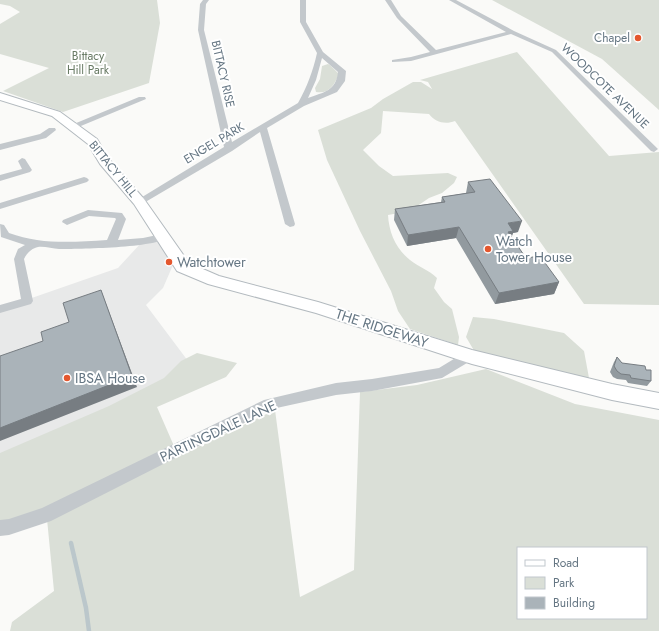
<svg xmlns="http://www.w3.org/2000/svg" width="659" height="631" font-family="Jost,sans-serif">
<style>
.built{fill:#e8e9e9}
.green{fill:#dadfd7;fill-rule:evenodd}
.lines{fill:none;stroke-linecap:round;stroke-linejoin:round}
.stream{stroke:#bbc7cb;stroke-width:4.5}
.secondary-casing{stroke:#b3babf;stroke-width:2}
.street{fill:#c3c8cc;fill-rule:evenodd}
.secondary{fill:#fff;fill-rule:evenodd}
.wall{fill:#929a9f}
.shaded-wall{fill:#777d82}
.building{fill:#aab3b9;stroke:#777d82}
.poi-dot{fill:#e4572e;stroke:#fff;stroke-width:1.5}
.labels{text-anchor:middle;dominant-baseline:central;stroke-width:4;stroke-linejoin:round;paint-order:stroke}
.far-poi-label{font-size:12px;fill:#657683;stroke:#fff;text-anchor:end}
.far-park-label{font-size:12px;fill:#687a64;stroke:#fff}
.far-street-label{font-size:12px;fill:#657683;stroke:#fff}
.poi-label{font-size:14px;fill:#657683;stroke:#fff;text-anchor:start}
.street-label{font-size:14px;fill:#657683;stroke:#fff}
</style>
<rect width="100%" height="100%" fill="#fafaf8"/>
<path class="built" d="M162 237 176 258 163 288 146 305 194 369 0 458V309L118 268 142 242Z"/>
<path class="green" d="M0 0H157L160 23 149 83 63 112 3 91 49 68 0 54V24L20 12 10 6 0 4Z
M492 0H659V110L602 59Z
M517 52 609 156 659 152V305L584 304 455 121C445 125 435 122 429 114L383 111 381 133 363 150 379 166 393 176 448 173 457 177 454 183 442 193 429 198 410 211 388 215C389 233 396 249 410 260 419 267 429 270 437 278L434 288 444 302 452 309 459 337 458 345 410 329 398 311 391 291 360 231 327 160 318 130 371 108 383 99 413 82H421L432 89 428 82 420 80Z
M328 64 330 65 339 74C334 85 330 94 316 92L315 88 320 79 322 66Z
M473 317 494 319 564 333 584 351 589 378 578 379 476 354 466 337Z
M197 353 237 363 226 377 157 407 174 446 48 510 0 527V453L109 406 164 378 181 361Z
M486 369 575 404 659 420V631H10L12 622 54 591 47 519 275 410 300 597 354 570 360 392 417 385ZM518 548H646V618H518Z"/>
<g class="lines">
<path class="stream" d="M71 543 86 608 89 631"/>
<g class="secondary-casing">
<path id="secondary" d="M0 93 60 112 97 139 109 159 144 199 189 263 219 276 318 302 472 350 612 384 659 393V409L612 400 472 364 316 313 208 284 177 271 134 204 100 164 88 144 52 116 0 100Z"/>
</g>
<path class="street" d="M203 0H209L206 4 204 30 232 142 298 103C307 87 313 71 317 53L300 22V0H306V22L323 52 346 71 345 81 337 92 304 106 267 128 295 224 294 226 290 227 285 224 260 132 232 151 142 204H136L134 202 224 147 198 30 200 4ZM322 58 338 72C336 91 324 92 308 98L316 80Z
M385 0H391L401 16 436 50 506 32 449 0H456L514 31 556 50 658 149 654 152 651 151 552 52 511 34 411 61 392 62V60L411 57 430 52 397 18Z
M139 97H145L146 99 76 128H70L69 126Z
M49 128H55L56 130 46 138 0 150V144L40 134Z
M22 158 25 159 32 170 30 172 0 181V175L22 169 18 161Z
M84 177 87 178 89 180 87 182 0 209V203Z
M88 210 122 213 126 219 118 240 143 238 162 234 167 237C159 248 76 249 59 249 53 249 44 246 38 247 32 248 26 254 24 259L33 301 31 304 0 313V305L21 299 14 259 18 249 25 245 1 237 0 224 4 225 9 233C41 245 74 242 107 240L116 219 115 218 89 216 67 225 62 222 63 220Z
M467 351 472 352 473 356 472 360 442 378 372 391 336 395 272 409 51 521 9 535 0 536V520L9 519 42 508 264 400 336 383 372 379 439 368Z"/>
<use href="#secondary" class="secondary"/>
</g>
<path class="wall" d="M468 182 518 232 513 233 511 237 526 258 559 282 554 294 495 304 456 238 407 246 394 220 395 209 441 202 442 197 466 193Z
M617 357 622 363 651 381 647 386 628 383 626 380 617 379 613 377 610 372 614 362Z"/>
<path class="shaded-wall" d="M522 221 518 232 513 233 510 242 504 243 508 223Z
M459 227 456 238 407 246 408 235Z
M559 282 554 294 495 304 499 293Z
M101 290 105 301 137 387 0 441V428Z"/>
<path class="building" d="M490 179 522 221 508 223 513 231 508 232 526 258 540 256 559 282 499 293 459 227 408 235 395 209 445 202 442 197 475 192 468 182Z
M101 290 132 376 0 428V356L43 341 41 332 69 322 63 303Z
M617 357 622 363 645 366 646 370H651V381L631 378 630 375 621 374 617 371 614 366Z"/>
<g class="poi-dot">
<circle cx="638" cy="38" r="4"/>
<circle cx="488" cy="249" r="4"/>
<circle cx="169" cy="262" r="4"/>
<circle cx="67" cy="378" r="4"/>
</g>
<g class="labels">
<g class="far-poi-label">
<text x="630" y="38">Chapel</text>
</g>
<g class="far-park-label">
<text x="88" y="56">Bittacy<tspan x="88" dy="14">Hill Park</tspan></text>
</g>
<g class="far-street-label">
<text transform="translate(223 74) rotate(77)">BITTACY RISE</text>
<text transform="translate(605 86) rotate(44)">WOODCOTE AVENUE</text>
<text transform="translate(214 143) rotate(-31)">ENGEL PARK</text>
<text transform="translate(113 169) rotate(51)">BITTACY HILL</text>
</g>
<g class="poi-label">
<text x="496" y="241">Watch<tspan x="496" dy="16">Tower House</tspan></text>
<text x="177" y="262">Watchtower</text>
<text x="75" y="378">IBSA House</text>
</g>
<g class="street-label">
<text transform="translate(382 328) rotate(18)">THE RIDGEWAY</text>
<text transform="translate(218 431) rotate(-25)">PARTINGDALE LANE</text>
</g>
</g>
<rect x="517" y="547" width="130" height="72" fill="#ffffff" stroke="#c1c8cd"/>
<rect x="525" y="560" width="20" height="6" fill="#ffffff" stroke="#c1c8cd"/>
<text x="553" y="567" font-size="12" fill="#657683">Road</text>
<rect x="525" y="577" width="20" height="12" fill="#dadfd7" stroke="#c1c8cd"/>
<text x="553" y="587" font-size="12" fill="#657683">Park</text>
<rect x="525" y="597" width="20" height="12" fill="#aab3b9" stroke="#c1c8cd"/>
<text x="553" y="607" font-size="12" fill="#657683">Building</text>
</svg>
